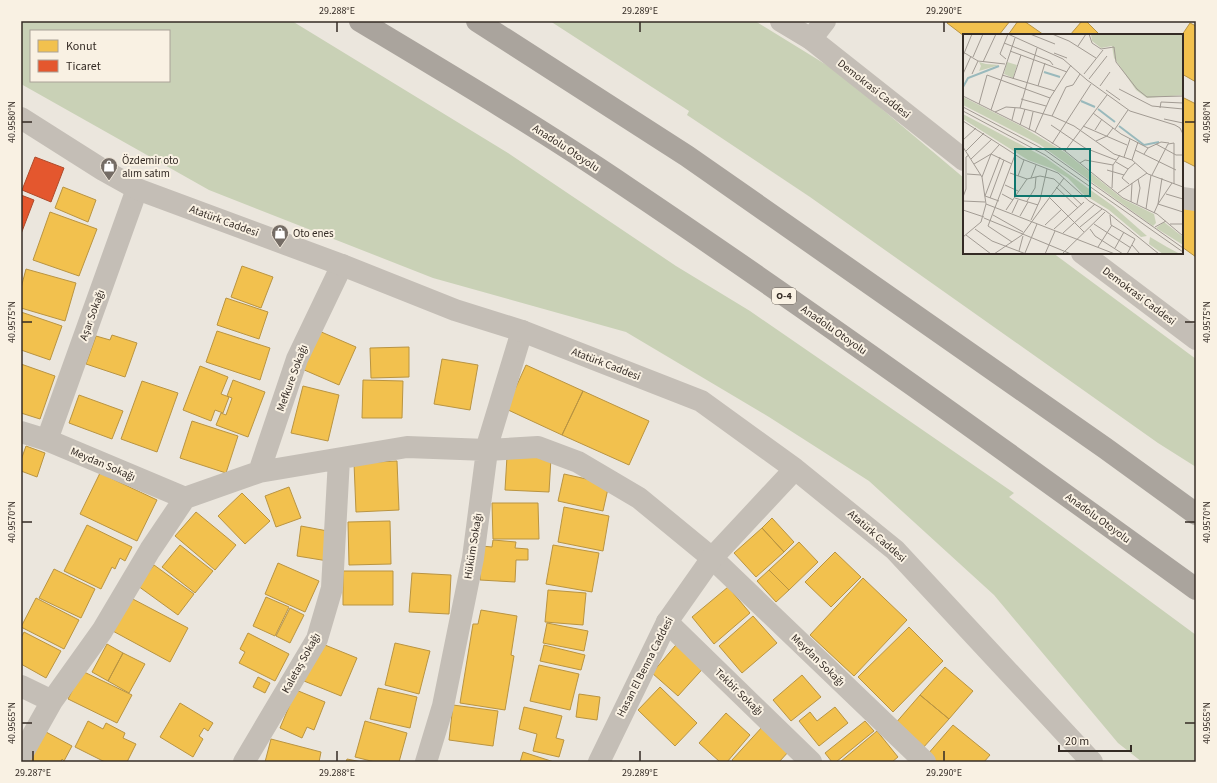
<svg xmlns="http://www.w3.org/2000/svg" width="1217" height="783" font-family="'Source Sans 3',sans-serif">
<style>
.green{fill:#c9d1b6;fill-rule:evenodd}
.homes{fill:#f2c14e;stroke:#b99442}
.shops{fill:#e4572e;stroke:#af4a2b}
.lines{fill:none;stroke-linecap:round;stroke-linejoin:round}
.minor{stroke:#c4beb6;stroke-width:22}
.tertiary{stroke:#c4beb6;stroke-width:22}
.motorway{stroke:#aaa49d;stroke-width:22}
.ticks{fill:none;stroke:#342b25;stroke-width:1.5}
.labels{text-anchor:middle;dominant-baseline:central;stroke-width:4;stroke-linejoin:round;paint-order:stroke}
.shield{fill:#f9f1e3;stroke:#6f665e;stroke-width:1}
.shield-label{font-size:10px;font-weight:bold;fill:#342b25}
.street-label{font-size:11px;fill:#342b25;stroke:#f9f1e3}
.poi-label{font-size:11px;fill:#342b25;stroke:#f9f1e3;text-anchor:start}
.inset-river{fill:none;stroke:#99b9bc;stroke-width:2}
.inset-road{fill:none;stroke:#a29b93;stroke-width:1}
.view{fill:#0f766e;fill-opacity:0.15;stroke:#0f766e;stroke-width:2}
.inset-edge{fill:none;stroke:#342b25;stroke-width:2}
.neatline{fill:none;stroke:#342b25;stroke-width:1.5}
.ticks-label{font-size:10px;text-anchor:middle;fill:#342b25}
</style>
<rect width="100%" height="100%" fill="#ebe6dd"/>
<path class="green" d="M21 21H292L508 153 676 266 750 311 1014 493 1009 497 1196 635V762H1142L1118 743 994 595 869 481 769 417 626 332 433 278 209 190 21 84ZM31 31H169V81H31Z
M550 21H755L838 72 964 178V253H1053L1196 359V467L1158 443 810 197 687 115 689 111Z"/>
<path class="homes" d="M948 21H1010L999 35 964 36 947 23Z
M1018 21H1024L1044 35H1008Z
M1082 21H1086L1100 35H1070Z
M1190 23 1196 26V82L1182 74V35Z
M1182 97 1196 104V167L1182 160Z
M63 187 96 200 88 222 55 208Z
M1196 207V257L1182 247V208Z
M50 212 97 229 79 276 33 260Z
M242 266 273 277 261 308 231 297Z
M26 269 76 283 65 321 21 308V288Z
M226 298 268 312 259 339 217 325Z
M21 312 62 326 50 360 21 350Z
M217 331 270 348 260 380 206 362Z
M319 331 356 347 339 385 302 369Z
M112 335 137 343 125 377 86 364 96 336 110 340Z
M409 347V377L371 378 370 348Z
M442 359 478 365 470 410 434 404Z
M21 364 55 376 40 419 21 413Z
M526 365 583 391 562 435 506 409Z
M200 366 228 377 221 394 229 397 223 413 215 410 211 421 183 410Z
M233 380 265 392 248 437 216 425 221 413 226 415 232 398 227 396Z
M363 380 403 381 402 418H362Z
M142 381 178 393 157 452 121 439Z
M303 386 339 395 328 441 291 433Z
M583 391 649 421 629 465 562 435Z
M79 395 123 411 112 439 69 423Z
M192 421 238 436 226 473 180 458Z
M26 446 45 453 37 477 21 471V460Z
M507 456 551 458 549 492 505 490Z
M397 461 399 510 356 512 354 463Z
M100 473 157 500 137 541 80 514Z
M564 474 609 484 603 511 558 501Z
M289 487 301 518 276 527 265 496Z
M242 493 270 521 245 544 218 516Z
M492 503H538L539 539H493Z
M564 507 609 516 603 551 558 542Z
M196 512 236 545 215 570 175 536Z
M772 518 794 542 784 552 762 528Z
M390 521 391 564 349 565 348 522Z
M87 525 132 547 125 561 120 558 115 569 112 567 101 589 64 571Z
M301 526 333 532 328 561 297 556Z
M762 528 784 552 756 577 734 553Z
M493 540 516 542 515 548 528 549V560H516L515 582 480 580 482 546 492 547Z
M799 542 818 562 789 590 769 570Z
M180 545 213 571 195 593 162 567Z
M553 545 599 553 592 592 546 584Z
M835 552 861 577 831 607 805 582Z
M278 563 319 581 305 612 265 594Z
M154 565 194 594 178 615 138 586Z
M54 569 95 589 81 618 39 598Z
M769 570 789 590 776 602 757 581Z
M343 571H393V605H343Z
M412 573 451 575 449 614 409 612Z
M863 578 907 620 854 676 810 635Z
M728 587 750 613 714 644 692 617Z
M548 590 586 593 583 625 545 622Z
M129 597 188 628 170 662 111 630Z
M266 597 289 607 275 636 253 626Z
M36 598 79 620 64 649 21 627Z
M290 608 304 615 290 643 276 636Z
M481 610 517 616 511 655 514 656 505 710 460 703 473 624H478Z
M753 616 777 643 742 673 719 646Z
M547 623 588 631 584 651 543 643Z
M909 627 943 661 893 712 858 677Z
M24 632 61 651 46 678 21 664V638Z
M248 633 289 654 275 681 239 663 245 652 240 649Z
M681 639 708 663 678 696 652 673Z
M320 643 357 658 341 696 304 681Z
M395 643 430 651 419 694 385 685Z
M107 644 123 653 108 681 92 672Z
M544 645 585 655 581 670 540 661Z
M123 653 145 664 129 693 108 681Z
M539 665 579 674 570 710 530 701Z
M945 667 973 691 949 719 920 695Z
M82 671 132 695 117 723 68 699Z
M802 675 821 697 791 721 773 700Z
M258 677 270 683 265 693 253 687Z
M660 687 697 723 675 746 638 710Z
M378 688 417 697 410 728 370 719Z
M296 690 325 702 314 730 307 727 302 738 280 728Z
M579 694 600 697 597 720 576 717Z
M920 695 949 719 922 749 894 725Z
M180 703 213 723 208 731 204 728 199 736 203 739 193 757 160 737Z
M453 705 498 711 493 746 449 740Z
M524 707 562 716 556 738 564 740 559 757 533 751 537 734 519 729Z
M835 707 848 723 819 746 799 721 810 712 817 721Z
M726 713 750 735 727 762H720L699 743Z
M88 721 103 729 106 723 125 733 123 738 136 744 127 762H105L75 747Z
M365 721 407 733 399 762H375L355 757Z
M865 721 874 731 836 762H832L825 753Z
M953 725 990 755 984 762H935L927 755Z
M763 726 790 750 779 762H734L732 760Z
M877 731 898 757 892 762H840Z
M46 732 72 746 64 761 62 759 61 762H29Z
M271 739 321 752 319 762H265Z
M523 752 554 762H520Z
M347 759 362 762H346Z"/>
<path class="shops" d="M35 157 64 168 51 202 22 190Z
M21 195 34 200 21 234Z"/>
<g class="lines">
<path class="minor" d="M811 39 825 21
M1182 198 1196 200
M21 432 47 440 185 498
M47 440 137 189
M259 472 297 359 342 265
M667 622 811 762
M21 686 52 701
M21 756 52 701 102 631 150 550 185 498 259 472 407 447 487 450 538 447 578 462 639 498 712 558 925 762
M244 762 317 639 332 588 339 459
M426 762 443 706 473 558 488 443 522 331"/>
<path class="tertiary" d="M781 21 811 39 964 160
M21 118 103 170 137 189 342 265 455 310 522 331 701 401 795 469 895 550 1092 762
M1082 253 1196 339
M599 762 667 622 712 558 795 469"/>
<path class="motorway" d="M360 21C450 75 541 129 628 188 820 317 1008 453 1196 589
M477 21 687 156 1105 448 1196 514"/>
</g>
<path class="ticks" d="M337 22V32M640 22V32M944 22V32M22 122H32M1185 122H1195M22 322H32M1185 322H1195M22 522H32M1185 522H1195M22 723H32M1185 723H1195M33 751V761M337 751V761M640 751V761M944 751V761"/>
<defs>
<g id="shop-pin" transform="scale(0.9)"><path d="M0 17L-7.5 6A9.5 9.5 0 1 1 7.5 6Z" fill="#746c65" stroke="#f9f1e3"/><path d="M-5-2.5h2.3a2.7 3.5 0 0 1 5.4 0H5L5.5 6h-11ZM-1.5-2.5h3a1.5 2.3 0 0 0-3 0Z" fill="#fff"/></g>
</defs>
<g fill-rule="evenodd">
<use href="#shop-pin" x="109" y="166"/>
<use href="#shop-pin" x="280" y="233"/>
</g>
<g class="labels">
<rect class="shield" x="772" y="288" width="24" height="16" rx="3"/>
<g class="shield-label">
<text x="784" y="296">O-4</text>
</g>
<g class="street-label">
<text transform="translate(874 89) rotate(38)">Demokrasi Caddesi</text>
<text transform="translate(566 148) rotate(33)">Anadolu Otoyolu</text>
<text transform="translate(224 221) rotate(20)">Atatürk Caddesi</text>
<text transform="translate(1139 296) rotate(37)">Demokrasi Caddesi</text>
<text transform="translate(92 315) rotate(-70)">Aşar Sokağı</text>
<text transform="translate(834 330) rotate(35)">Anadolu Otoyolu</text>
<text transform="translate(606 364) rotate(21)">Atatürk Caddesi</text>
<text transform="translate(292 378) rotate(-70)">Mefkure Sokağı</text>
<text transform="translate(103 464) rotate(23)">Meydan Sokağı</text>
<text transform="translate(1098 518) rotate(36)">Anadolu Otoyolu</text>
<text transform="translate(877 536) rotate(41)">Atatürk Caddesi</text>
<text transform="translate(473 546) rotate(-81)">Hüküm Sokağı</text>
<text transform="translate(818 660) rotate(44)">Meydan Sokağı</text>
<text transform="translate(301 663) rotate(-61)">Kaletaş Sokağı</text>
<text transform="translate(645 667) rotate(-63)">Hasan El Benna Caddesi</text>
<text transform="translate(739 692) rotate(44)">Tekbir Sokağı</text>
</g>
<g class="poi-label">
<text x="122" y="160">Özdemir oto<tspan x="122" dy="13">alım satım</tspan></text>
<text x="293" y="233">Oto enes</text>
</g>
</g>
<g transform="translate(963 34)">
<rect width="220" height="220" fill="#ebe6dd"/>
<path d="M128 0H220V61L184 64 173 56 151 24 149 12 138 14 129 7ZM16 28 23 30 36 31 16 37 18 32ZM44 28 54 31 50 44 41 40ZM0 63 58 92 103 119 160 165 191 180 193 189 190 192 76 110 0 71ZM0 80 83 124 150 172 184 202 178 203 146 176 120 160 105 144 90 135 65 126 0 85ZM201 188 220 203V211L193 194ZM187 203 204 213 217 220H200L186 210Z" fill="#c9d1b6"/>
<path class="inset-river" d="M81 38 97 43M0 53 5 44 36 32M118 67 132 73M135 75 152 88M156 92 181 111 196 108"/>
<path class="inset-road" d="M45 0 100 25 124 46 167 77 212 91 217 94 220 100M67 0 92 10M89 0 106 7 133 24M126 0 129 9 138 15 151 13 153 28 174 55 184 63 220 62M41 9 87 27 90 31M115 12 123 0M47 17 104 38M0 18 15 27 42 30M91 19 104 24M0 22 9 0M10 23 20 0M43 25 37 20 45 0M20 28 33 0M0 40 8 22M9 40 15 27M121 40 140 16M39 41 92 57M50 45 58 21M126 45 144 22M75 52 82 29M137 52 147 38M156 55 189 72 220 75M143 56 157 66M0 62 72 98 102 117 160 164 194 180 220 202M58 65 83 72M16 70 24 41 87 64M0 73 82 116 220 214M57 74 74 14M197 74 198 68 220 69M28 76 52 4M0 77 82 121 220 218M32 78 43 73 57 74 89 82 111 92 151 120 169 126 185 140 220 153M130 79 158 100 185 114M89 82 103 53 110 51 117 40M201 85 220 89M49 86 52 74M0 87 59 125 95 139 126 167 143 177 196 220M57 91 62 75M88 91 122 114 153 126M120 92 164 111M152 95 165 76M66 96 70 78M132 96 139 85M72 98 87 64 108 31M0 106 13 94M133 107 144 102 150 94M89 110 128 50M193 110 213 121H220M0 113 19 143 23 170 18 188 0 203M172 116 213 136M3 117 21 99M102 117 144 61M181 120 185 114 198 108 206 109M161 123 167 105M8 125 29 105M169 126 175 108M153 128 165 135M117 129 122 126 150 131M11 130 28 120 49 130M144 136 161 141M47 139 64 145M4 140 18 141M189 141 205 110 211 109V150M55 142 61 126M19 143 28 120 36 111M68 144 73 131M209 149 195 170 220 178M166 150 159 144 165 135 172 129M42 151 55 157M93 153 115 174M149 154 150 131 157 121M155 159 184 139M39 160 50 166M203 160 220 165M0 163 3 155V123L6 121M27 164 41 126M52 164 75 171M87 164 121 198M0 167 22 168M36 167 22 162 37 123M64 167 72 154 73 143M168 168 169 149M23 170 152 220M174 170 177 154 175 145M183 175 188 141M0 176 21 183M43 176 64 145 77 142 91 145 119 171M49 179 55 166M191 179 195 170 199 144M30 181 60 198M147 181 148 191 172 205M57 182 65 168M21 184 108 220M68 186 77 166 84 135M131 190 168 214M207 190H220M82 191 99 175M117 193 139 175M192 193 203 187M12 195 29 207 63 220M91 195 121 168M127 195 132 202 160 220M100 199 132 170M3 201 28 220M49 208 25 192 52 121M169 211 177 220M135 213 149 191M152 214 161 198M56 217 60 202M62 219 74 190M31 220 59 201 101 144M82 220 92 197M99 220 142 178M164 220 172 205"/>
<path class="view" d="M52 115H127V162H52Z"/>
<rect width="220" height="220" class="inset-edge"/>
</g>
<rect width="1217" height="783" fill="none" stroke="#f9f1e3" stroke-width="44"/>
<rect x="30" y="30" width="140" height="52" fill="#f9f1e3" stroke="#aaa297"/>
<rect x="38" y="40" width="20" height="12" fill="#f2c14e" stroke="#aaa297"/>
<text x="66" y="50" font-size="12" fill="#342b25">Konut</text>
<rect x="38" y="60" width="20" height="12" fill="#e4572e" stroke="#aaa297"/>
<text x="66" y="70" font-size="12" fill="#342b25">Ticaret</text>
<path d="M1059 745v6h72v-6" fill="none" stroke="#342b25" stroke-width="2"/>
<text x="1065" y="745" font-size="12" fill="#342b25" stroke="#f9f1e3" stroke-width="3" paint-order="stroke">20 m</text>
<rect x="22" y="22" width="1173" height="739" class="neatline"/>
<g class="ticks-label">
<text x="337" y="14">29.288°E</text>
<text x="640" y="14">29.289°E</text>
<text x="944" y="14">29.290°E</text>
<text transform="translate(11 122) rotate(-90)" y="4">40.9580°N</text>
<text transform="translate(1206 122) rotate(-90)" y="4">40.9580°N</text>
<text transform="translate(11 322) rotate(-90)" y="4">40.9575°N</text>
<text transform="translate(1206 322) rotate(-90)" y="4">40.9575°N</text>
<text transform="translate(11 522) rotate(-90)" y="4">40.9570°N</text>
<text transform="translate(1206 522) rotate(-90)" y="4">40.9570°N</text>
<text transform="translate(11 723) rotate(-90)" y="4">40.9565°N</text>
<text transform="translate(1206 723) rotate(-90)" y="4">40.9565°N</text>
<text x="33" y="776">29.287°E</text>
<text x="337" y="776">29.288°E</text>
<text x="640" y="776">29.289°E</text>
<text x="944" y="776">29.290°E</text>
</g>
</svg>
